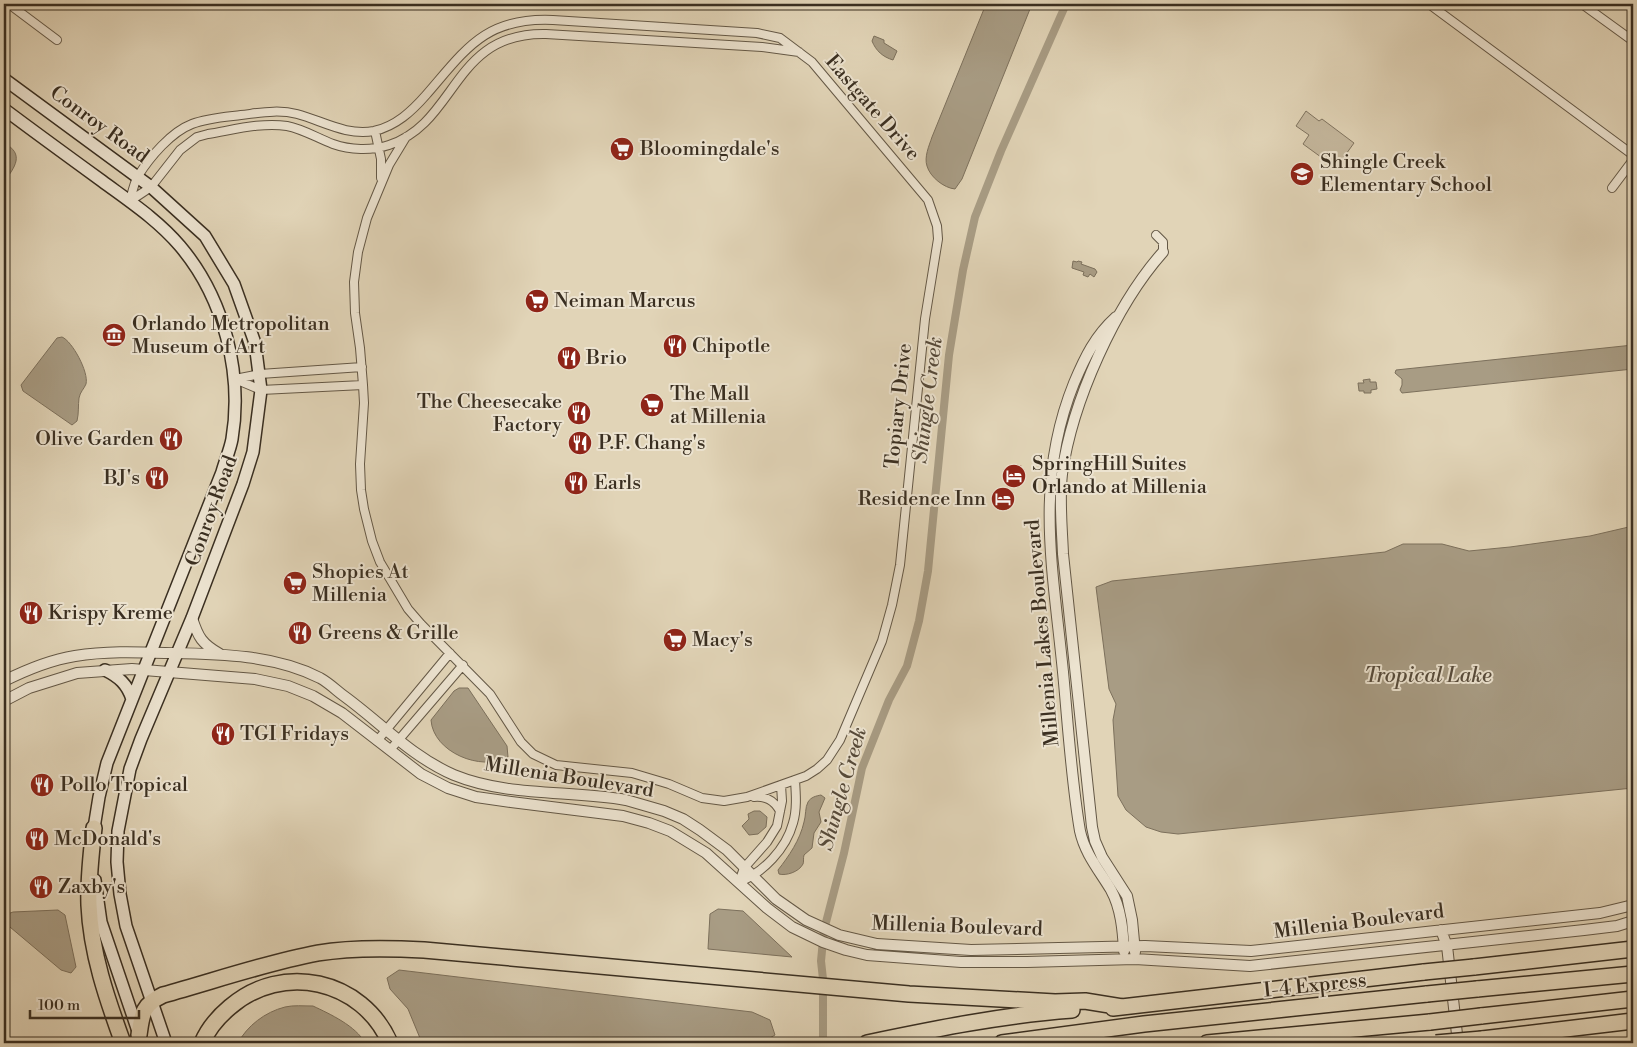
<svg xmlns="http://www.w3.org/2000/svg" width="1637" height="1047" font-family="'Libre Bodoni',serif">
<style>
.green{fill:#c5b89e;stroke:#807460}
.water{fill:#a89c84;stroke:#7c705c}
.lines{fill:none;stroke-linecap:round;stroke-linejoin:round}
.canal{stroke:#a89c84;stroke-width:8}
.minor-casing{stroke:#645846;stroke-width:10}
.tertiary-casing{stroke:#645846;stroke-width:12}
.secondary-casing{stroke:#3a2f21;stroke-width:14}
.motorway-casing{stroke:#3a2f21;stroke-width:18}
.minor{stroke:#ece3d0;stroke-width:8}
.tertiary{stroke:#ece3d0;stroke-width:10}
.secondary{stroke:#ece3d0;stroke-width:11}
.motorway{stroke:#e1d4b7;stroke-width:15}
.motorway-bridge-casing{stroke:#3a2f21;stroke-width:18;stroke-linecap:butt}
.motorway-bridge{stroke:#e1d4b7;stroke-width:15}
.labels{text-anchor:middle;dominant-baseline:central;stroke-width:4;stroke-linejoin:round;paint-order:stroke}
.street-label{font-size:20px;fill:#3a2f21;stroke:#ece3d0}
.poi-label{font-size:20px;fill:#3a2f21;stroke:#ece3d0;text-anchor:start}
.water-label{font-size:21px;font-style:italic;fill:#564a3a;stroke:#ece3d0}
</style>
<rect width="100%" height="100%" fill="#e1d4b7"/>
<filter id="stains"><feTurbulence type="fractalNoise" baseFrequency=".004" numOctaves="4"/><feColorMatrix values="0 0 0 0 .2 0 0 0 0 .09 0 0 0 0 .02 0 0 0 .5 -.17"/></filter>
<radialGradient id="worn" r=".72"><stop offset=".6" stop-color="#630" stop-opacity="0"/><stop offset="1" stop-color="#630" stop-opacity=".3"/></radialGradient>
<path class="green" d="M1306 111 1319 121 1322 119 1354 143 1336 168 1303 144 1309 135 1296 126Z"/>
<path class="water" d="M986 4H1032L962 179 955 189C944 188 930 177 927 166 924 157 929 146 932 137Z
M874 36 884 40V43L897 51 893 60C883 57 876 51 872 41Z
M4 143C25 154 15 167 4 182Z
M1073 261 1077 262 1078 261 1082 262 1081 264 1095 269 1097 272 1094 277 1090 274 1088 277 1083 275 1084 272 1072 268Z
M62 337C72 341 89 372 86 384 84 389 80 392 79 398 78 405 79 413 77 421L72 425 23 391 21 385 57 338Z
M1633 345V369L1402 393 1400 390 1402 385V379L1395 373 1396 370Z
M1370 379V382H1376L1377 389 1371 390V393H1364V391H1359L1358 383H1364L1363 380Z
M1633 526V788L1178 834 1161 832 1146 827 1126 810 1118 796 1113 720 1116 704 1109 689 1096 587 1112 581 1385 552 1403 544H1442L1469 551 1510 547 1590 536Z
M459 688H468L507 746 508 757C481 772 433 752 431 720L454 691Z
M821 795 825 798 819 812 821 822 814 833 812 848 804 855C803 858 804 862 803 864 799 872 786 876 779 874L778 870C789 856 800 840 804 822 806 816 805 807 808 802 811 797 816 796 821 795Z
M760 811 767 817 766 827 758 834 749 835 742 826 749 819 748 814 754 811Z
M718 909 743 911 792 957 708 949 710 914Z
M58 910 65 915 76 967 71 973 61 970 4 922 5 915 13 912Z
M399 970 752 1012 770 1020 775 1035 761 1043H422L408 1009 390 989 387 978Z
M313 1006C330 1014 356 1026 365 1043H238C247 1026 265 1012 285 1007 293 1005 304 1006 313 1006Z"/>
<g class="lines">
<path class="canal" d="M823 1043V979L821 961 824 930 844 853 862 768 889 700 907 666 919 621 928 571 949 355 963 270 975 217 1001 151 1066 4"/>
<g class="minor-casing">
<path id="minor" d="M9 4 57 40
M1429 4 1633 155
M1582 4 1633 41
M375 131 381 159V178
M1612 188 1633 160
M130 201C132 193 134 183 138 176 150 157 171 132 192 124 207 118 224 117 241 115 259 113 278 109 297 114 323 121 346 136 374 131 396 126 412 111 426 95 466 49 485 17 553 20L757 33 780 38 812 62 928 200 937 226 938 239 925 319 900 565 892 605 882 641 840 740 827 760 817 769 806 776 747 797 724 801 702 798 669 784 632 773 556 765 533 754 521 742 490 694 421 624 408 609 380 562 372 541 364 509 361 490 360 464 364 403 363 385 360 348 355 313 354 282 358 252 367 218 389 165 406 137
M130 201 151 187 180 150 197 137 208 134C233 130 261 122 287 126 303 129 317 138 333 144 350 150 371 151 389 145 458 122 452 32 546 34L762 47 799 52
M1156 235 1163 242V252
M235 379 261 390 363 385
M235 379 260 374 362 367
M377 741 450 653
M390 750 463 665
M754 797C766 796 774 800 780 811
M739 882C763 873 786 849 793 823 797 810 796 795 795 780
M739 882 744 868 767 842 777 826 782 801 781 785"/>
</g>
<g class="tertiary-casing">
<path id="tertiary" d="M1116 317C1095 336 1085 357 1074 383 1034 482 1053 569 1063 672 1068 724 1071 778 1080 831 1085 854 1099 870 1111 890 1121 908 1123 931 1124 951
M192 618C198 637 202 644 220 654
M4 681C26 670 50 660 75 656 105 651 135 652 165 653 217 654 273 654 320 678 329 683 336 690 344 696 381 723 412 757 454 775 508 797 569 790 626 800L664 811 683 819 700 830 727 850 776 899 806 920 839 935 877 944 971 950 1145 946 1251 951 1600 913 1633 905
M4 701 29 688 77 673 132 669 255 679 288 686 313 696 342 713 421 774 448 788 476 797 511 802 623 816 649 823 670 831 706 853 767 908 792 927 823 942 846 950 867 955 961 962H1027L1135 959 1250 966 1584 930 1617 926 1633 921
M1441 930 1447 946 1458 1043
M1135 952 1132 920 1127 896 1102 857 1095 841 1092 827 1063 554C1062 528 1059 500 1062 474 1072 402 1115 306 1163 252"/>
</g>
<g class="secondary-casing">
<path id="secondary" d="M4 79 151 187 205 236 234 284 255 343 261 390 253 452 243 484 192 618 141 739 130 769 118 831 117 862 120 894 126 926 166 1043
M4 109C36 133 69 157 102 181 129 201 158 220 180 246 224 298 243 373 232 439 230 450 225 461 222 472L107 763 99 797 93 834
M105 670C119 677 127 684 132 699
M95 880 101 922 142 1043"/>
</g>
<g class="motorway-casing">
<path id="motorway" d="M94 828C91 854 88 879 89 905 91 953 107 999 123 1043
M1474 967 1633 949
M1477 989 1633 974
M1113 1008 1424 972
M1481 1016 1633 999
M139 1035C142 1014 142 1005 163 995 214 981 265 963 318 953 353 947 389 948 424 950L909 994 1055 1002 1085 1001 1122 1007
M1482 1039 1633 1021
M202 1043C208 1029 218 1017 230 1007 282 962 362 979 390 1043
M867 1043C934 1029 1003 1015 1072 1010
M1002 1043 1144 1024 1427 994
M1207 1043 1430 1022"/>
</g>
<use href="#minor" class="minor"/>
<use href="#tertiary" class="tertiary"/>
<use href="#secondary" class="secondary"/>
<use href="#motorway" class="motorway"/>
<g class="motorway-bridge-casing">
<path id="motorway-bridge" d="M1424 972 1474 967
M1427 994 1477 989
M1430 1022 1481 1016
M1436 1043 1482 1039"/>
</g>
<use href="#motorway-bridge" class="motorway-bridge"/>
</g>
<defs>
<g id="supermarket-disc" transform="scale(1.25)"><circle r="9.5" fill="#8f2418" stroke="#ece3d0"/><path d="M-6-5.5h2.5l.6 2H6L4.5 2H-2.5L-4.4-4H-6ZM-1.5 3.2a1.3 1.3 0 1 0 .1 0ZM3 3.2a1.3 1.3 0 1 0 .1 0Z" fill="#fff"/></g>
<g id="school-disc" transform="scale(1.25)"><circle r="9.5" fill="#8f2418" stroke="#ece3d0"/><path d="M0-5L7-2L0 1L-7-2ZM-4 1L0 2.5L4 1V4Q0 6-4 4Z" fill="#fff"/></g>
<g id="museum-disc" transform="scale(1.25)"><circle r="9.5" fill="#8f2418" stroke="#ece3d0"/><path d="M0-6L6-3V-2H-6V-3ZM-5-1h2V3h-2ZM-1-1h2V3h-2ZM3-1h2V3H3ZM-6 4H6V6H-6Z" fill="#fff"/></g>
<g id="restaurant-disc" transform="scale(1.25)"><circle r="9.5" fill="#8f2418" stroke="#ece3d0"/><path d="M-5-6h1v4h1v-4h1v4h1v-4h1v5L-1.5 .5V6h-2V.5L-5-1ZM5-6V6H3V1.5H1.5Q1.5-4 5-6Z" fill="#fff"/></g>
<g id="hotel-disc" transform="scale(1.25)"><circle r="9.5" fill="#8f2418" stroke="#ece3d0"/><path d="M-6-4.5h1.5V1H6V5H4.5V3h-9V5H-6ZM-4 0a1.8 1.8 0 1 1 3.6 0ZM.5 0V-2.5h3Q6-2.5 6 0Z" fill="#fff"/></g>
</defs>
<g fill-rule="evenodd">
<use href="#supermarket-disc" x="622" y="149"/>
<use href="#school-disc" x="1302" y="174"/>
<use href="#supermarket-disc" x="537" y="301"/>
<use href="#museum-disc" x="114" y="335"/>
<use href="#restaurant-disc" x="675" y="346"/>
<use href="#restaurant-disc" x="569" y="358"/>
<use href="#supermarket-disc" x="652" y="405"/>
<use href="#restaurant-disc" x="579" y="413"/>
<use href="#restaurant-disc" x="171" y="439"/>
<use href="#restaurant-disc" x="580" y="443"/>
<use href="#hotel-disc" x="1014" y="476"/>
<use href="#restaurant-disc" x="157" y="478"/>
<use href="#restaurant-disc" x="576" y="483"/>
<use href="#hotel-disc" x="1003" y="499"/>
<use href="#supermarket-disc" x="295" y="583"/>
<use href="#restaurant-disc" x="31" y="613"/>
<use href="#restaurant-disc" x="300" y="633"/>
<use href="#supermarket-disc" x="675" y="640"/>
<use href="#restaurant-disc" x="223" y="734"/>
<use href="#restaurant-disc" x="42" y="785"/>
<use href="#restaurant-disc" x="37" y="839"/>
<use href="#restaurant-disc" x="41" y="887"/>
</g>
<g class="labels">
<g class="street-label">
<text transform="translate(872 108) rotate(49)">Eastgate Drive</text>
<text transform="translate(99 125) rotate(36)">Conroy Road</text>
<text transform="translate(899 406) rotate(-84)">Topiary Drive</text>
<text transform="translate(212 511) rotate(-70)">Conroy Road</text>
<text transform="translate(1043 633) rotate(-95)">Millenia Lakes Boulevard</text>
<text transform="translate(569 778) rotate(9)">Millenia Boulevard</text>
<text transform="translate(1359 922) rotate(-7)">Millenia Boulevard</text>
<text transform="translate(957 927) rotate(2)">Millenia Boulevard</text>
<text transform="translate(1315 986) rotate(-6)">I-4 Express</text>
</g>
<g class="poi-label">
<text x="640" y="149">Bloomingdale's</text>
<text x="1320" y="162">Shingle Creek<tspan x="1320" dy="23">Elementary School</tspan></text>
<text x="554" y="301">Neiman Marcus</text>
<text x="132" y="324">Orlando Metropolitan<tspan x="132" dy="23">Museum of Art</tspan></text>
<text x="692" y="346">Chipotle</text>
<text x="586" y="358">Brio</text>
<text x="670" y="394">The Mall<tspan x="670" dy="23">at Millenia</tspan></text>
<text x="562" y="402" text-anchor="end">The Cheesecake<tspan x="562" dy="23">Factory</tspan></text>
<text x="154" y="439" text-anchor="end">Olive Garden</text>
<text x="598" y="443">P.F. Chang's</text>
<text x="1032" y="464">SpringHill Suites<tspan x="1032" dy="23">Orlando at Millenia</tspan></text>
<text x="140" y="478" text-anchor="end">BJ's</text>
<text x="594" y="483">Earls</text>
<text x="986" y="499" text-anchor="end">Residence Inn</text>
<text x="312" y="572">Shopies At<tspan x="312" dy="23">Millenia</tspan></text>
<text x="48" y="613">Krispy Kreme</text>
<text x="318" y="633">Greens &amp; Grille</text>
<text x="692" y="640">Macy's</text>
<text x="240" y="734">TGI Fridays</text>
<text x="60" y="785">Pollo Tropical</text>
<text x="54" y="839">McDonald's</text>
<text x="58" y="887">Zaxby's</text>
</g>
<g class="water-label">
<text transform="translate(928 400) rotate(-83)">Shingle Creek</text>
<text x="1428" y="676">Tropical Lake</text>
<text transform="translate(843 789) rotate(-74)">Shingle Creek</text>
</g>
</g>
<rect width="1637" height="1047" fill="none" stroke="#e1d4b7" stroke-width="20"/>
<rect x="5" y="5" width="1627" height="1037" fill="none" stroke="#3a2f21" stroke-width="2.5"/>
<rect x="10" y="10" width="1617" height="1027" fill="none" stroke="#3a2f21"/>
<path d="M30 1010v8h109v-8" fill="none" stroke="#3a2f21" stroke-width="2.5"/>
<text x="38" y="1010" font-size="15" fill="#3a2f21" stroke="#ece3d0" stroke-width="4" paint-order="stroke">100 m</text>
<rect width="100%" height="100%" filter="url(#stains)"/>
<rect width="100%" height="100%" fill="url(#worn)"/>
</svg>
